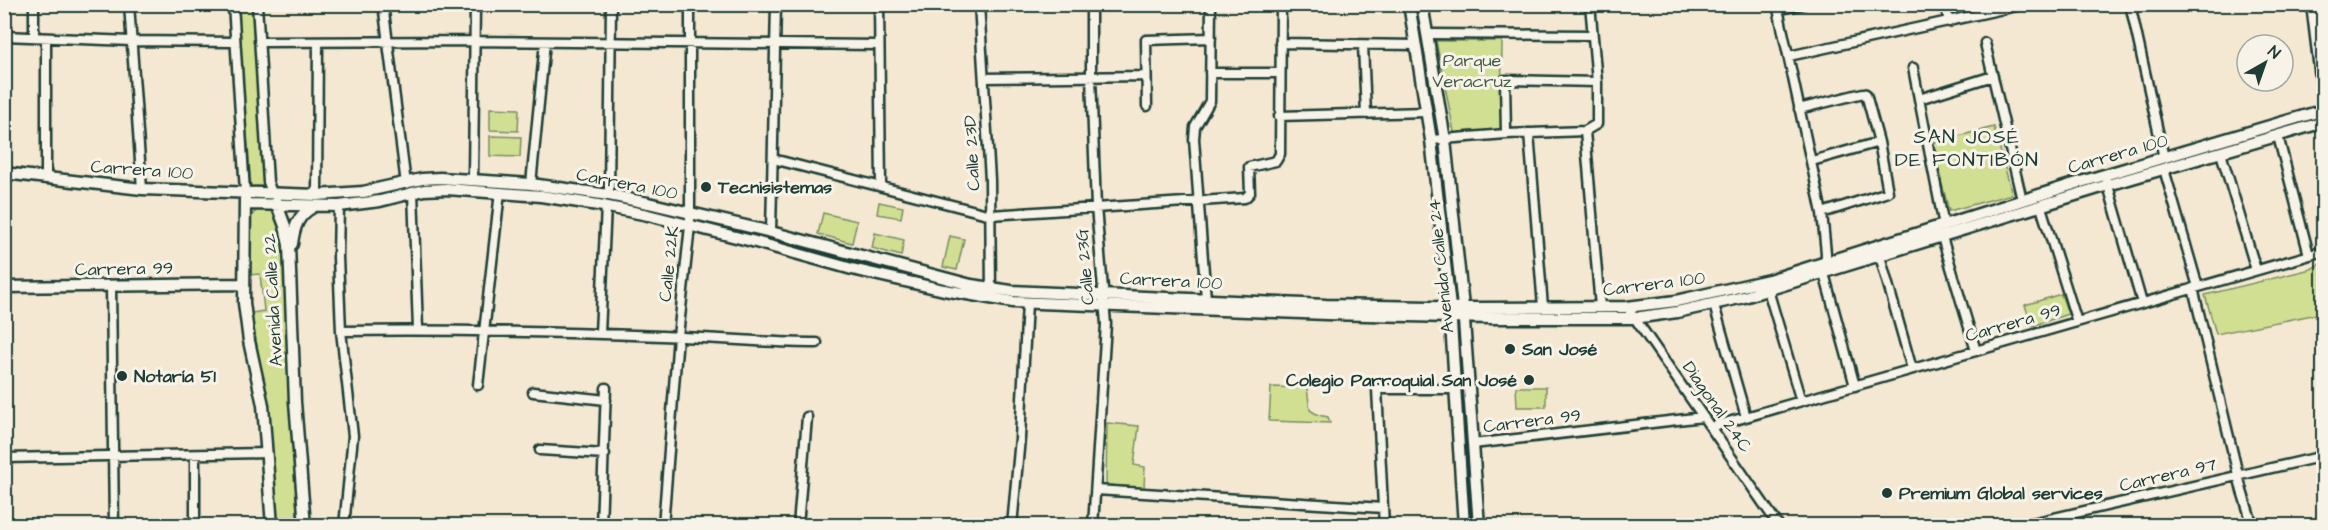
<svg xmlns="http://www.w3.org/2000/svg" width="2328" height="530" font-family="'Architects Daughter',sans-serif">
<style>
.green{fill:#d1df92;stroke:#788e63;stroke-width:1.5}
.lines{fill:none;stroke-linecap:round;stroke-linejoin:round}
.minor-casing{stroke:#1f3d34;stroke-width:13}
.major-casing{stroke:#1f3d34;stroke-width:15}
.minor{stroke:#f7f3e8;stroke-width:8}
.major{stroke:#f7f3e8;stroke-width:10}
.poi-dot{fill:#1f3d34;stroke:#f7f3e8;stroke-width:2}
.labels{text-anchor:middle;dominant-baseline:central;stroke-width:6;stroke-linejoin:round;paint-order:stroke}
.park-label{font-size:18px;fill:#435d47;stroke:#f7f3e8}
.street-label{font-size:18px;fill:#1f3d34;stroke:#f7f3e8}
.poi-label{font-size:18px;font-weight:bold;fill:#1f3d34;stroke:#f7f3e8;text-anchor:start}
.neighbourhood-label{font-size:20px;letter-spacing:1.5px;fill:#1f3d34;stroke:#f7f3e8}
</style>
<rect width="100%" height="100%" fill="#f4e8d2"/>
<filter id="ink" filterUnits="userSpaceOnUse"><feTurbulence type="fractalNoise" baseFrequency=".0167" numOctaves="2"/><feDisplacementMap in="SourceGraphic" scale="12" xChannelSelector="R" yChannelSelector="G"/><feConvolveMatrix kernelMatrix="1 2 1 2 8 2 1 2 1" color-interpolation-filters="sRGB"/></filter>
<g filter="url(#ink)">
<path class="green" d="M237 5H253L265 186 251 187Z
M1436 41H1502L1501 131 1455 137Z
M490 108 519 109 518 131 490 130Z
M1994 127 2012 194 1949 211 1931 143Z
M490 136 521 137 520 157 490 156Z
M879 202 903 207 901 218 877 214Z
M266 209C281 214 281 228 285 242L291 419 298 525H278L269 412 251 313 264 311 260 274 248 275 250 217 257 210Z
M823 213 857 221 852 243 818 234Z
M875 233 904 240 901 256 872 248Z
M950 236 964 239 957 270 943 267Z
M2323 262V313L2216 334 2205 295 2311 269Z
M2061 294 2068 314 2032 326 2025 305Z
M1271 387 1307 388 1310 410 1318 415 1328 417 1330 423 1269 421Z
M1516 387H1546V407H1517Z
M1107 423 1139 426 1134 465 1145 467 1144 488 1106 485Z"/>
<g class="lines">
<g class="minor-casing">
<path id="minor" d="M129 4 142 189
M233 4 245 192
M257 4 268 182 272 193
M383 4 406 184
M879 4 881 186
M979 4 990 180 991 292
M1091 4V77L1096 207 1106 324 1093 526
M1777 4 1822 213 1826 253 1825 277 1855 386
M1945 4 1949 22
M2130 4 2164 158
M2311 4 2324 111
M1778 10 1803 4
M1427 34 1592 35
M4 36 131 41 235 42
M34 37V4
M46 38V179
M259 42 475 41 879 45
M1280 43 1415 45
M1985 43 2022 200
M1363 45 1366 114
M1789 56 2026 4
M1913 68 1944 226
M1210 73H1280
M984 78 1146 76
M1919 99 1993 76
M1147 106 1146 40 1211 38
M1799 109 1863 93 1866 94 1879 142 1888 192 1822 213
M1279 116 1426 112
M1585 131 1600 307
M1529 133 1543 307
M1506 134 1505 80 1597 82
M2278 136 2309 255
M1431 140 1506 134 1585 131 1597 124V82L1590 4
M2221 153 2256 270
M773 159 991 215 1245 198 1250 193 1249 167 1276 161 1280 154 1281 4
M1812 161 1879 142
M2164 169 2198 287
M473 178 475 4
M2107 182 2142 303
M531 184 545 42
M413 192 418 329
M317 195 318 42
M609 195 611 4
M339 206 338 257 341 331 353 436 344 526
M2041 207 2077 322
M771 232 776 4
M1942 237 1976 351
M1880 256 1912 369
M111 286 114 526
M2193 288 2242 491 2253 526
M1768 290 1801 401
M1206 299 1194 139 1195 127 1210 101 1211 4
M1714 305 1746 417
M1627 307 1779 526
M341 331C448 329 555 332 662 336 714 338 765 343 817 343
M600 333 606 206
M478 385 500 192
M533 392 606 400
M1711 427 2324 251
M1473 444 1703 417
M540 450 605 454
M4 458 267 453
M1096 490 1383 508
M195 526V455
M601 526 606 388
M663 526 678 336 690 226V4
M798 526 807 417
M1012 526 1020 438 1027 303
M1384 526 1377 389H1455
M2019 526 2324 456"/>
</g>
<g class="major-casing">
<path id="major" d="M1409 4 1431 140 1450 307 1464 526
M1422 4 1445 140 1463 307 1479 526
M4 173 142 189 317 195 363 192 422 179 440 178 531 184 609 195 648 203 771 232 971 285 1011 291 1326 305 1480 308 1627 307 1676 301 1769 280 2074 184 2324 110
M245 199 244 303 249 341 263 405 272 526
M276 202 285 226 289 245 295 402 305 526
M245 204 339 206 380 201 424 190 447 189 541 196 598 205 648 215 752 241 852 269 944 290 1013 302 1327 314 1491 318H1634L1677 312 1744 297 2108 185 2324 122
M292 244C294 227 298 215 313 207
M4 287 243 284"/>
</g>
<use href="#minor" class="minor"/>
<use href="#major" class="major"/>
</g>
</g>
<g class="poi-dot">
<circle cx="706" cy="187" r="6"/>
<circle cx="1510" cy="349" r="6"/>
<circle cx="122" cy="376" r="6"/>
<circle cx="1529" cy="380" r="6"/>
<circle cx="1887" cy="493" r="6"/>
</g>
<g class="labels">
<g class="park-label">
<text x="1472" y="60">Parque<tspan x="1472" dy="21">Veracruz</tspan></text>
</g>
<g class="street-label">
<text transform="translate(972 153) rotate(-93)">Calle 23D</text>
<text transform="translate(2118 154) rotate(-16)">Carrera 100</text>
<text transform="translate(142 170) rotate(4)">Carrera 100</text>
<text transform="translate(627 184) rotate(11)">Carrera 100</text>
<text transform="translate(669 264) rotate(-84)">Calle 22K</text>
<text transform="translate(1441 266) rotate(-96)">Avenida Calle 24</text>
<text transform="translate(1085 267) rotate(-95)">Calle 23G</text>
<text transform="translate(124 269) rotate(-1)">Carrera 99</text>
<text transform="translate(1171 281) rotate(3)">Carrera 100</text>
<text transform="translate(1654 284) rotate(-7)">Carrera 100</text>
<text transform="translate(273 300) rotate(-93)">Avenida Calle 22</text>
<text transform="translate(2013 323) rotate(-16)">Carrera 99</text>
<text transform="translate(1717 407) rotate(55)">Diagonal 24C</text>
<text transform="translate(1532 421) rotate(-7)">Carrera 99</text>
<text transform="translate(2168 475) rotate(-13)">Carrera 97</text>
</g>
<g class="poi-label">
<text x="718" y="187">Tecnisistemas</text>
<text x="1522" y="349">San José</text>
<text x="134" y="376">Notaría 51</text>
<text x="1517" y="380" text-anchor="end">Colegio Parroquial San José</text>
<text x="1899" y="493">Premium Global services</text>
</g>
<g class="neighbourhood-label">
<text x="1967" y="137">SAN JOSÉ<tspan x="1967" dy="23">DE FONTIBÓN</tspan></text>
</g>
</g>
<rect width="2328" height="530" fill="none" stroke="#f7f3e8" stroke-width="24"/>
<rect x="12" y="12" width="2304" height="506" fill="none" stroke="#1f3d34" stroke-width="2" filter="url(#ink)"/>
<g transform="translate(2265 63) rotate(40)"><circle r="28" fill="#f7f3e8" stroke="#a1aaa0" stroke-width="1.5"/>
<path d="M0-4.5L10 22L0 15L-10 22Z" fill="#1f3d34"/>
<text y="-9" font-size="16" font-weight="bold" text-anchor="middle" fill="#1f3d34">N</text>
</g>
</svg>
